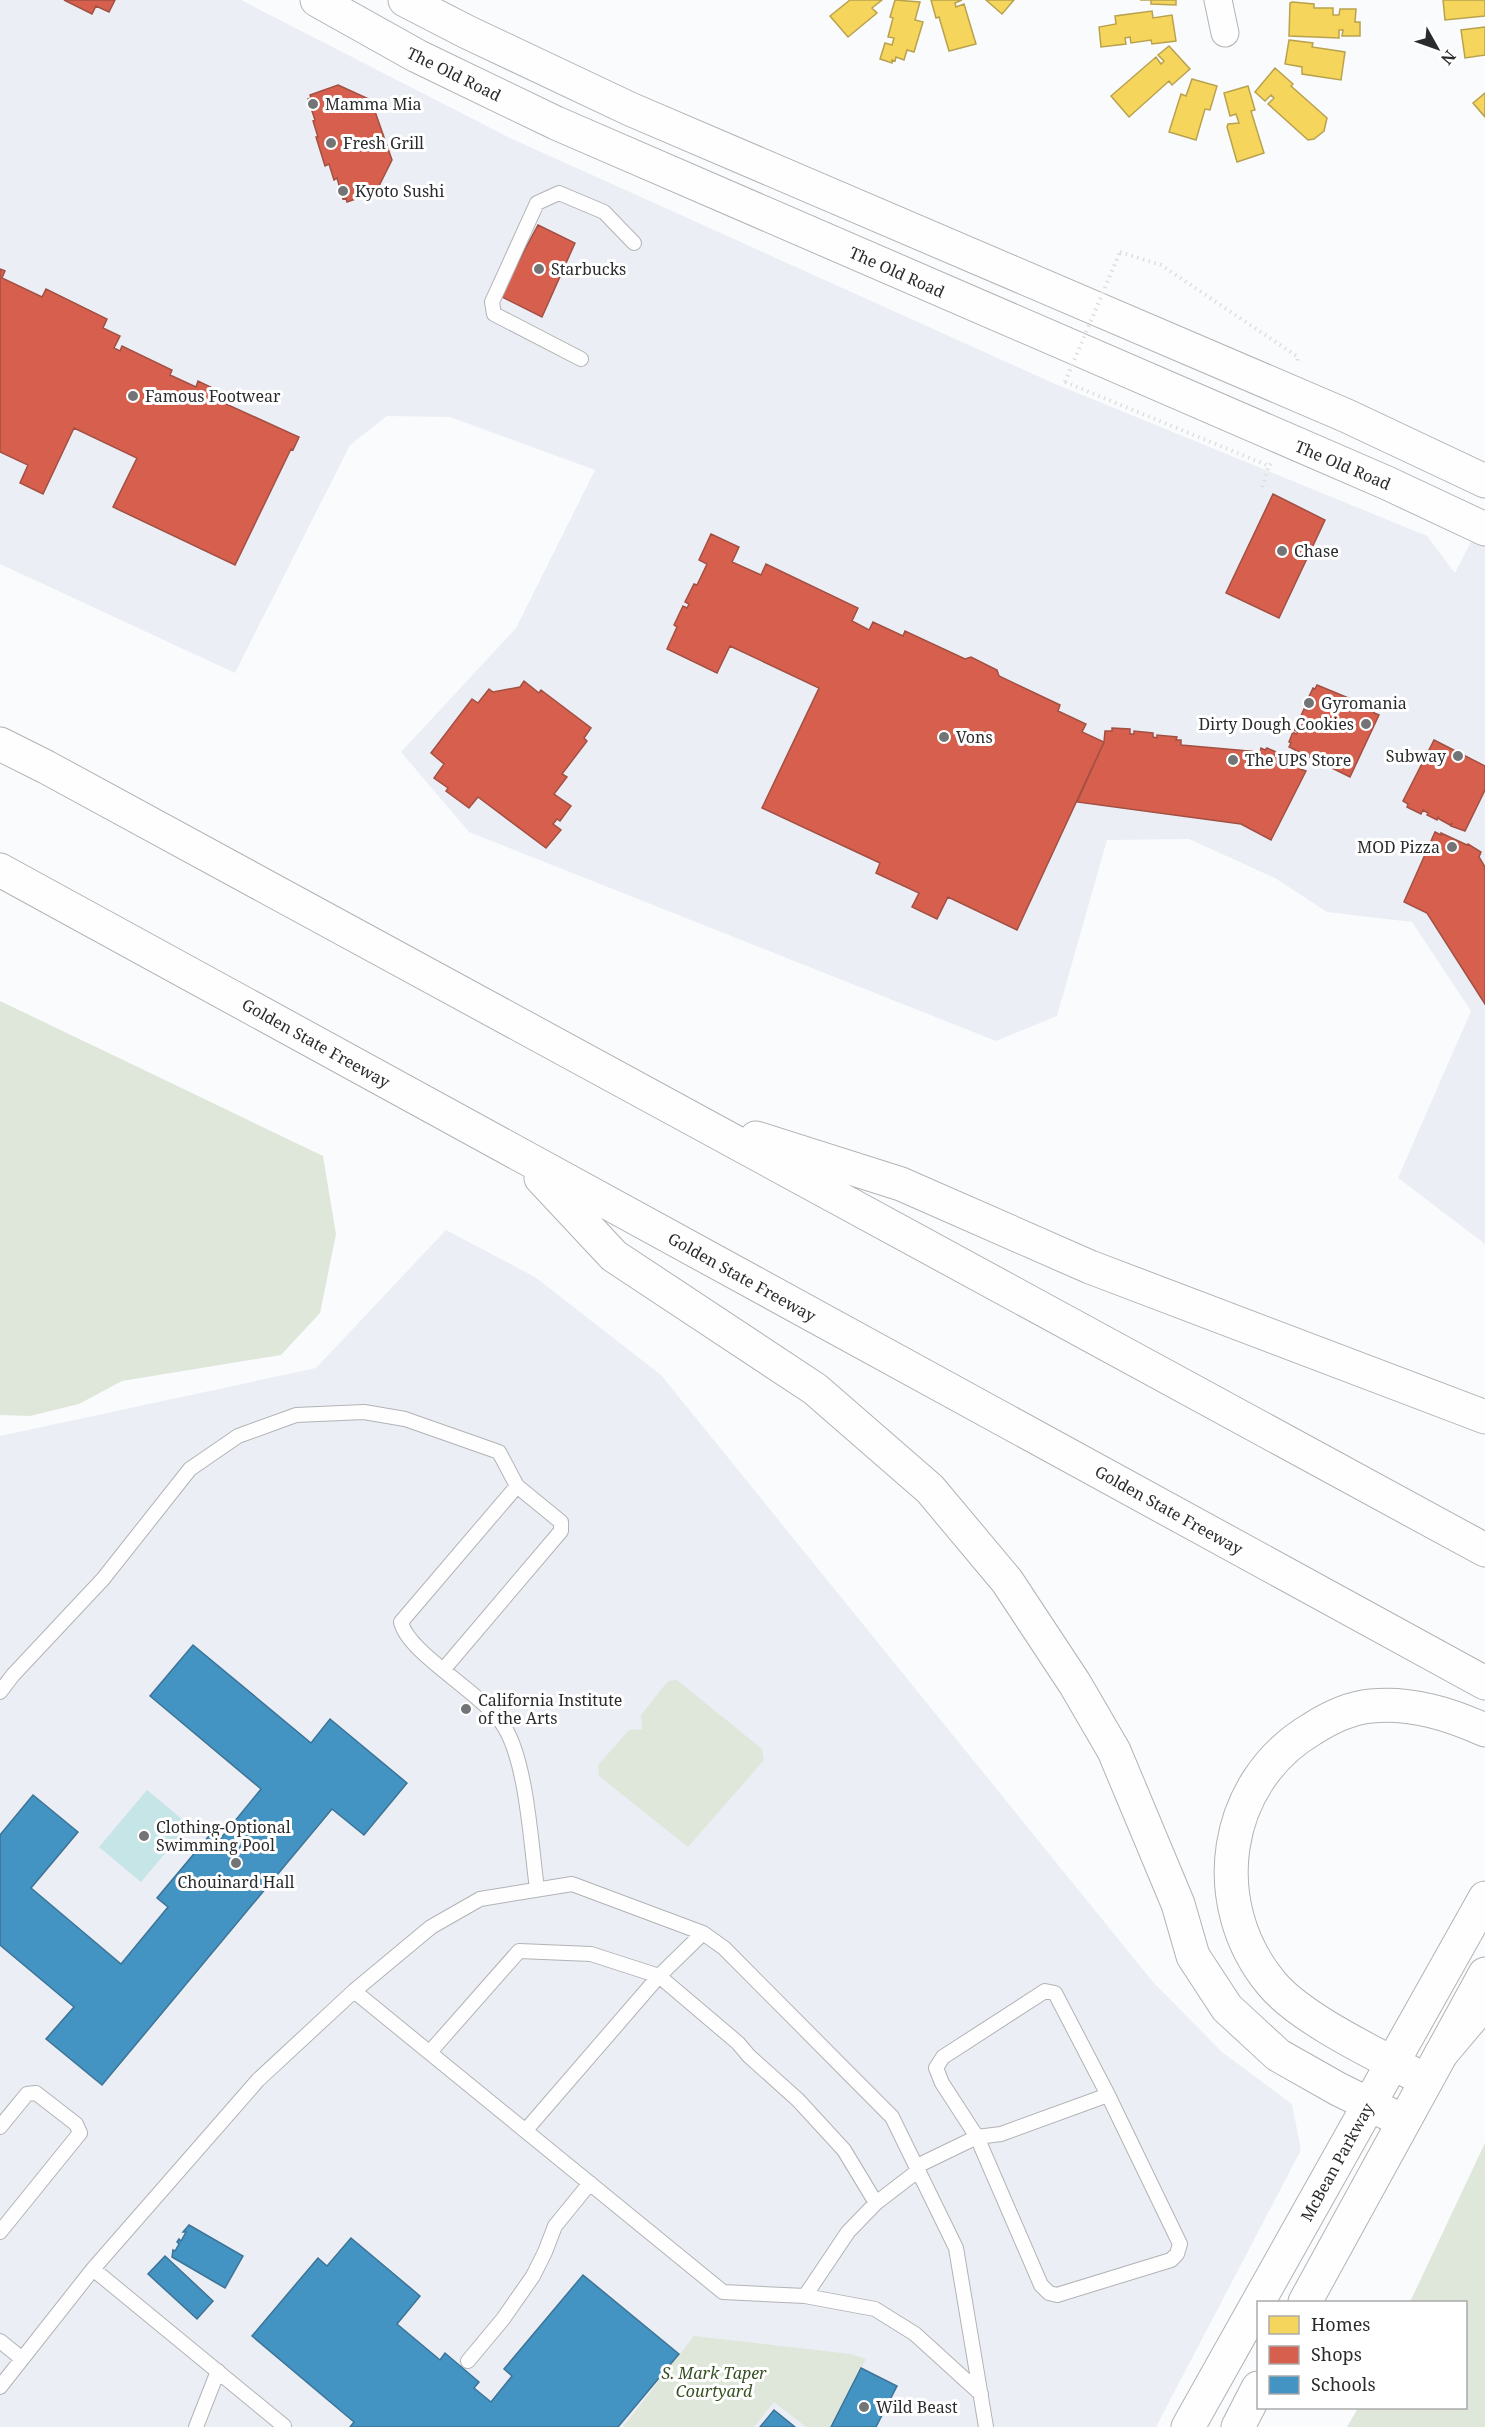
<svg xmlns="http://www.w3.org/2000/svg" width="1485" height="2427" font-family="'Noto Serif',serif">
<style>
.built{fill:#eceef6}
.green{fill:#dee7d9}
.water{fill:#c5e5e7}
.homes{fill:#f6d55c;stroke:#b9a24e;stroke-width:1.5}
.shops{fill:#d6604d;stroke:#a25043;stroke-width:1.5}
.schools{fill:#4393c3;stroke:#3c7496;stroke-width:1.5}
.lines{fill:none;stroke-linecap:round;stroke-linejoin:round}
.service-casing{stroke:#b2b3b5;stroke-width:16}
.minor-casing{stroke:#b2b3b5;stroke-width:29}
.secondary-casing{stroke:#b2b3b5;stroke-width:35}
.primary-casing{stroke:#b2b3b5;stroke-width:35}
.motorway-casing{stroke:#b2b3b5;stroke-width:35}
.path{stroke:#dfdfe0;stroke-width:4;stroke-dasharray:1.5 4.5;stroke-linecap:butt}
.service{stroke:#fefeff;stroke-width:14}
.minor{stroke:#fefeff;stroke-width:27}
.secondary{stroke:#fefeff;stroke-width:33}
.primary{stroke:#fefeff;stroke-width:33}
.motorway{stroke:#fefeff;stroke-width:33}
.path-bridge{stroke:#dfdfe0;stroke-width:4;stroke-dasharray:1.5 4.5;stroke-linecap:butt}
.poi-dot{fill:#737476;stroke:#fff;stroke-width:2}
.labels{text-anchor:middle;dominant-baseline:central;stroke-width:6;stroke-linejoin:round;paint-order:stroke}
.street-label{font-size:16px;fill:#2a2b2d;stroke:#fff}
.poi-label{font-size:16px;fill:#2a2b2d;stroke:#fff;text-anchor:start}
.park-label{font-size:16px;font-style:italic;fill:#375022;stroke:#fff}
</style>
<rect width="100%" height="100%" fill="#fafbfd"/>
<path class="built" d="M0 0H241L510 138 1053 383 1427 536 1455 573 1485 514V1244L1398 1178 1471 1011 1412 922 1327 912 1275 878 1189 839 1107 840 1057 1016 996 1041 469 832 401 752 516 628 595 470 450 417 387 416 350 445 235 673 0 564Z
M446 1230 535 1277 661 1375 1153 1982 1222 2052 1292 2104 1301 2150 1156 2427H0V1436L316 1368Z"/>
<path class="green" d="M0 1001 323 1156 336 1234 320 1313 281 1355 122 1381 79 1404 30 1416 0 1415Z
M677 1680 762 1749 764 1760 688 1847 599 1776 598 1765 629 1730 642 1729 641 1715 668 1681Z
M1485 2143V2427H1347L1358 2408H1466V2302H1410Z
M694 2336 851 2354 866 2359 830 2427H806L774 2402 754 2427H623Z"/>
<path class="water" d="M147 1790 189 1825 141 1882 99 1847Z"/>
<path class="homes" d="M850 0H882L872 8 877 13 848 37 830 16Z
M895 0 920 2 915 20 923 22 914 52 907 50 904 60 896 57 895 61 892 60V63L880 59 885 43 892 45 894 38 888 37 893 18 890 17Z
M931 0H962L955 3 956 7 964 4 976 44 949 51 939 17 936 18Z
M986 0H1014L1002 14Z
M1140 0H1176V5L1151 4V0Z
M1443 0H1485V16L1445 20Z
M1292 2 1314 4V8H1333V15H1339L1340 9H1356L1355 22H1360V36H1342L1343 30H1339V38L1289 36 1290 3Z
M1152 11 1153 18 1172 15 1176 41 1152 44 1151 40 1131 43 1130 37 1125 38 1126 44 1101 47 1099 27 1116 24 1115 16Z
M1485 27V55L1465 58 1461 30Z
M1289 40 1313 43 1312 47 1345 52 1341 80 1302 74V67L1285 64Z
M1169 46 1190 69 1172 85 1169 81 1129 117 1111 96 1156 57 1161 64 1164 61 1158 55Z
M1275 68 1293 84 1291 86 1327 118 1324 131 1314 139 1308 140 1268 104 1274 98 1271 95 1265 101 1255 92Z
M1192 79 1217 86 1210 110 1205 109 1196 140 1169 132 1181 94 1186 96Z
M1248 86 1255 110 1251 111 1264 153 1237 162 1227 127 1228 124 1239 123 1236 114 1230 116 1224 93Z
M1485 93V117L1473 103Z"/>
<path class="shops" d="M64 0H115L109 12 96 6 92 14Z
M338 85 371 100 392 160 376 192 347 202 346 198 343 199 337 178 334 180 329 164 325 166 316 137H318L313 121 315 120 308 99 311 98 310 95Z
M538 225 575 243 542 317 500 296Z
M0 269 5 271 2 278 42 297 46 289 107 319 103 328 120 336 114 348 120 351 122 346 172 370 170 375 196 387 198 381 221 392 217 400 299 437 293 450 291 449 235 565 113 507 137 458 74 428 43 494 20 483 28 465 0 452Z
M1273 494 1325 520 1279 618 1226 593Z
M711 534 739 547 732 562 761 575 766 564 858 608 852 621 869 630 873 622 903 636 905 631 965 659 971 657 997 670 999 676 1060 705 1058 711 1086 724 1082 732 1104 742 1017 930 948 897 937 919 912 907 919 893 876 873 880 863 762 808 819 688 730 646 717 673 667 649 677 627 674 625 683 606 687 608 689 604 685 602 694 584 697 585 707 564 699 560Z
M524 681 539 693 541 690 591 728 584 738 587 741 562 774 567 777 554 794 571 806 560 821 557 819 553 824 561 830 546 848 478 797 469 808 446 791 448 788 434 778 444 764 431 753 472 699 478 703 489 689 493 692 520 687Z
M1317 685 1375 709 1374 713 1379 715 1350 777 1289 747 1291 743 1289 742 1293 732 1296 734 1298 732 1294 730 1299 720 1302 722V720L1300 718 1304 709 1307 710 1309 705 1306 703 1313 688 1315 689Z
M1112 728 1130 729V734H1134V731L1153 733V737L1157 738V735L1177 737 1176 740H1181V745L1260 752 1261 748 1265 750 1267 748 1276 752 1274 757 1280 759 1281 757 1302 766 1300 769 1306 771 1271 840 1241 824 1077 802 1104 742 1105 731H1112Z
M1434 740 1485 766V790L1465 831 1451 826 1452 823 1450 825 1439 819 1438 817 1437 820 1427 815 1428 813 1423 810 1421 814 1407 807 1408 804 1403 801Z
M1435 832 1441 835V833L1467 845 1468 844 1481 852 1479 857 1485 867V1004L1427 913 1404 902Z"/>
<path class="schools" d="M193 1645 311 1743 330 1719 407 1783 364 1835 332 1809 102 2085 46 2039 74 2007 0 1945V1835L33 1795 78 1832 31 1888 121 1964 168 1907 157 1898 213 1831 221 1838 261 1789 150 1696Z
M189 2225 243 2256 225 2288 172 2257 173 2250 175 2251 179 2244 177 2242 179 2239 181 2241 186 2232H183Z
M351 2238 420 2296 397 2324 440 2360 445 2353 479 2382 474 2388 491 2402 512 2376 504 2369 583 2275 679 2354 618 2427H350L354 2422 252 2336 318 2258 327 2266Z
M165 2256 213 2301 197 2319 148 2274Z
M861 2368 897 2386 876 2427H831Z
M774 2410 795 2427H760Z"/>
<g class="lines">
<g class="service-casing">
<path id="service" d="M581 359 494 314 492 302 537 203 559 193 604 212 634 243
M443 1670 561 1531V1522L517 1486 401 1622C408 1654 485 1694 505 1728 527 1765 531 1845 537 1889
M0 1692 13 1675 103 1579 190 1469 238 1436 296 1415 364 1412 405 1419 499 1452 517 1486
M354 1991 723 2292 805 2296 875 2309 915 2334 981 2394
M430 2052 519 1951 591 1954 659 1976 738 2043 749 2056 798 2100 844 2150 876 2203
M0 2127 27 2094 36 2093 76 2124 80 2133 0 2232
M526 2130 659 1976 703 1933
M917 2166 977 2137 1001 2134 1108 2095 1055 1993 1045 1991 943 2057 936 2068 942 2083 977 2137 1041 2285 1049 2293 1057 2295 1171 2260 1177 2254 1180 2244 1108 2095
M93 2269 284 2426
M805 2296 848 2232 876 2203 919 2170
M0 2341 21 2358
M468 2361 503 2319 533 2276 545 2252 555 2226 590 2183
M0 2387 93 2269 258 2080 354 1991 431 1927 480 1899 572 1884 703 1933 724 1948 892 2117 956 2248 986 2427
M196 2427 218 2371"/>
</g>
<g class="minor-casing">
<path id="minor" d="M1218 0 1225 33"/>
</g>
<g class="secondary-casing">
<path id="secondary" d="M1305 2302 1485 1974
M1188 2427 1485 1898
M1238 2427 1258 2388"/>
</g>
<g class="primary-casing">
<path id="primary" d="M317 0 417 56 556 123 1387 483 1485 529
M405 0 467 32 630 109 1347 416 1485 481"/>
</g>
<g class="motorway-casing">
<path id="motorway" d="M0 744 46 767 1485 1550
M0 870 1485 1683
M756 1138 901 1184 1090 1267 1485 1417
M541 1178 614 1256 815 1389 930 1489 1007 1581 1075 1684 1114 1751 1178 1904 1193 1956 1227 2008 1278 2055 1338 2089 1403 2121
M1441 2054 1485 2002
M1425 2080C1382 2057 1302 2020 1272 1984 1205 1904 1222 1782 1312 1729 1329 1718 1350 1708 1371 1706 1411 1702 1449 1714 1485 1730"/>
</g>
<path class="path" d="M1120 252 1161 265 1298 357 1297 364
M1065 382 1269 466 1272 462
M1262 487 1269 466"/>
<use href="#service" class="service"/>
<use href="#minor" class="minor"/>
<use href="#secondary" class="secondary"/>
<use href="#primary" class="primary"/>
<use href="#motorway" class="motorway"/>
<path class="path-bridge" d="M1065 382 1120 252"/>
</g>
<g class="poi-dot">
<circle cx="313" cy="104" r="6"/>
<circle cx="331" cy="143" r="6"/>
<circle cx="343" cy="191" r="6"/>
<circle cx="539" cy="269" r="6"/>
<circle cx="133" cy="396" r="6"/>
<circle cx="1282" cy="551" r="6"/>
<circle cx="1309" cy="703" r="6"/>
<circle cx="1366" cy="724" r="6"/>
<circle cx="944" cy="737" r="6"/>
<circle cx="1458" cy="756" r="6"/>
<circle cx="1233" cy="760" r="6"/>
<circle cx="1452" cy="847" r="6"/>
<circle cx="466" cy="1709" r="6"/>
<circle cx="144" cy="1836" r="6"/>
<circle cx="236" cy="1863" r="6"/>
<circle cx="864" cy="2407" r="6"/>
</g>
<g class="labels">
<g class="street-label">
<text transform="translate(454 74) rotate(26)">The Old Road</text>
<text transform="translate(897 272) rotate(24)">The Old Road</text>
<text transform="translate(1343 465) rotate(23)">The Old Road</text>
<text transform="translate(316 1043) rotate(29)">Golden State Freeway</text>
<text transform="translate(742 1277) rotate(29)">Golden State Freeway</text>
<text transform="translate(1169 1510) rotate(29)">Golden State Freeway</text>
<text transform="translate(1337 2162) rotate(-61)">McBean Parkway</text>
</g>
<g class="poi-label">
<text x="325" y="104">Mamma Mia</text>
<text x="343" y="143">Fresh Grill</text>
<text x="355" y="191">Kyoto Sushi</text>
<text x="551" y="269">Starbucks</text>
<text x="145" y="396">Famous Footwear</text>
<text x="1294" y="551">Chase</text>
<text x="1321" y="703">Gyromania</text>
<text x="1354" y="724" text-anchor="end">Dirty Dough Cookies</text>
<text x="956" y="737">Vons</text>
<text x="1446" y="756" text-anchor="end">Subway</text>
<text x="1245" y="760">The UPS Store</text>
<text x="1440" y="847" text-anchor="end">MOD Pizza</text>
<text x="478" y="1700">California Institute<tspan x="478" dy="18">of the Arts</tspan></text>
<text x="156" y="1827">Clothing-Optional<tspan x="156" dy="18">Swimming Pool</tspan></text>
<text x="236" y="1882" text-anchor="middle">Chouinard Hall</text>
<text x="876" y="2407">Wild Beast</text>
</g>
<g class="park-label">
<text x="714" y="2373">S. Mark Taper<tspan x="714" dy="18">Courtyard</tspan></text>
</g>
</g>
<rect x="1257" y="2301" width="210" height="108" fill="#ffffff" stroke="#aaaaab" stroke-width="1.5"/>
<rect x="1269" y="2316" width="30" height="18" fill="#f6d55c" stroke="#aaaaab" stroke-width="1.5"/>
<text x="1311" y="2331" font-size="18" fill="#2a2b2d">Homes</text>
<rect x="1269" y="2346" width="30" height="18" fill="#d6604d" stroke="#aaaaab" stroke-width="1.5"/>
<text x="1311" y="2361" font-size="18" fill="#2a2b2d">Shops</text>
<rect x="1269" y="2376" width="30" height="18" fill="#4393c3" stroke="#aaaaab" stroke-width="1.5"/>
<text x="1311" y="2391" font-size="18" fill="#2a2b2d">Schools</text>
<g transform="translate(1437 48) rotate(130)" stroke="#ffffff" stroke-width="4.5" paint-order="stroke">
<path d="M0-4.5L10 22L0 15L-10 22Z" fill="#2a2b2d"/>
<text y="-9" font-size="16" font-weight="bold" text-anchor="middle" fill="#2a2b2d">N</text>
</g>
</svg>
